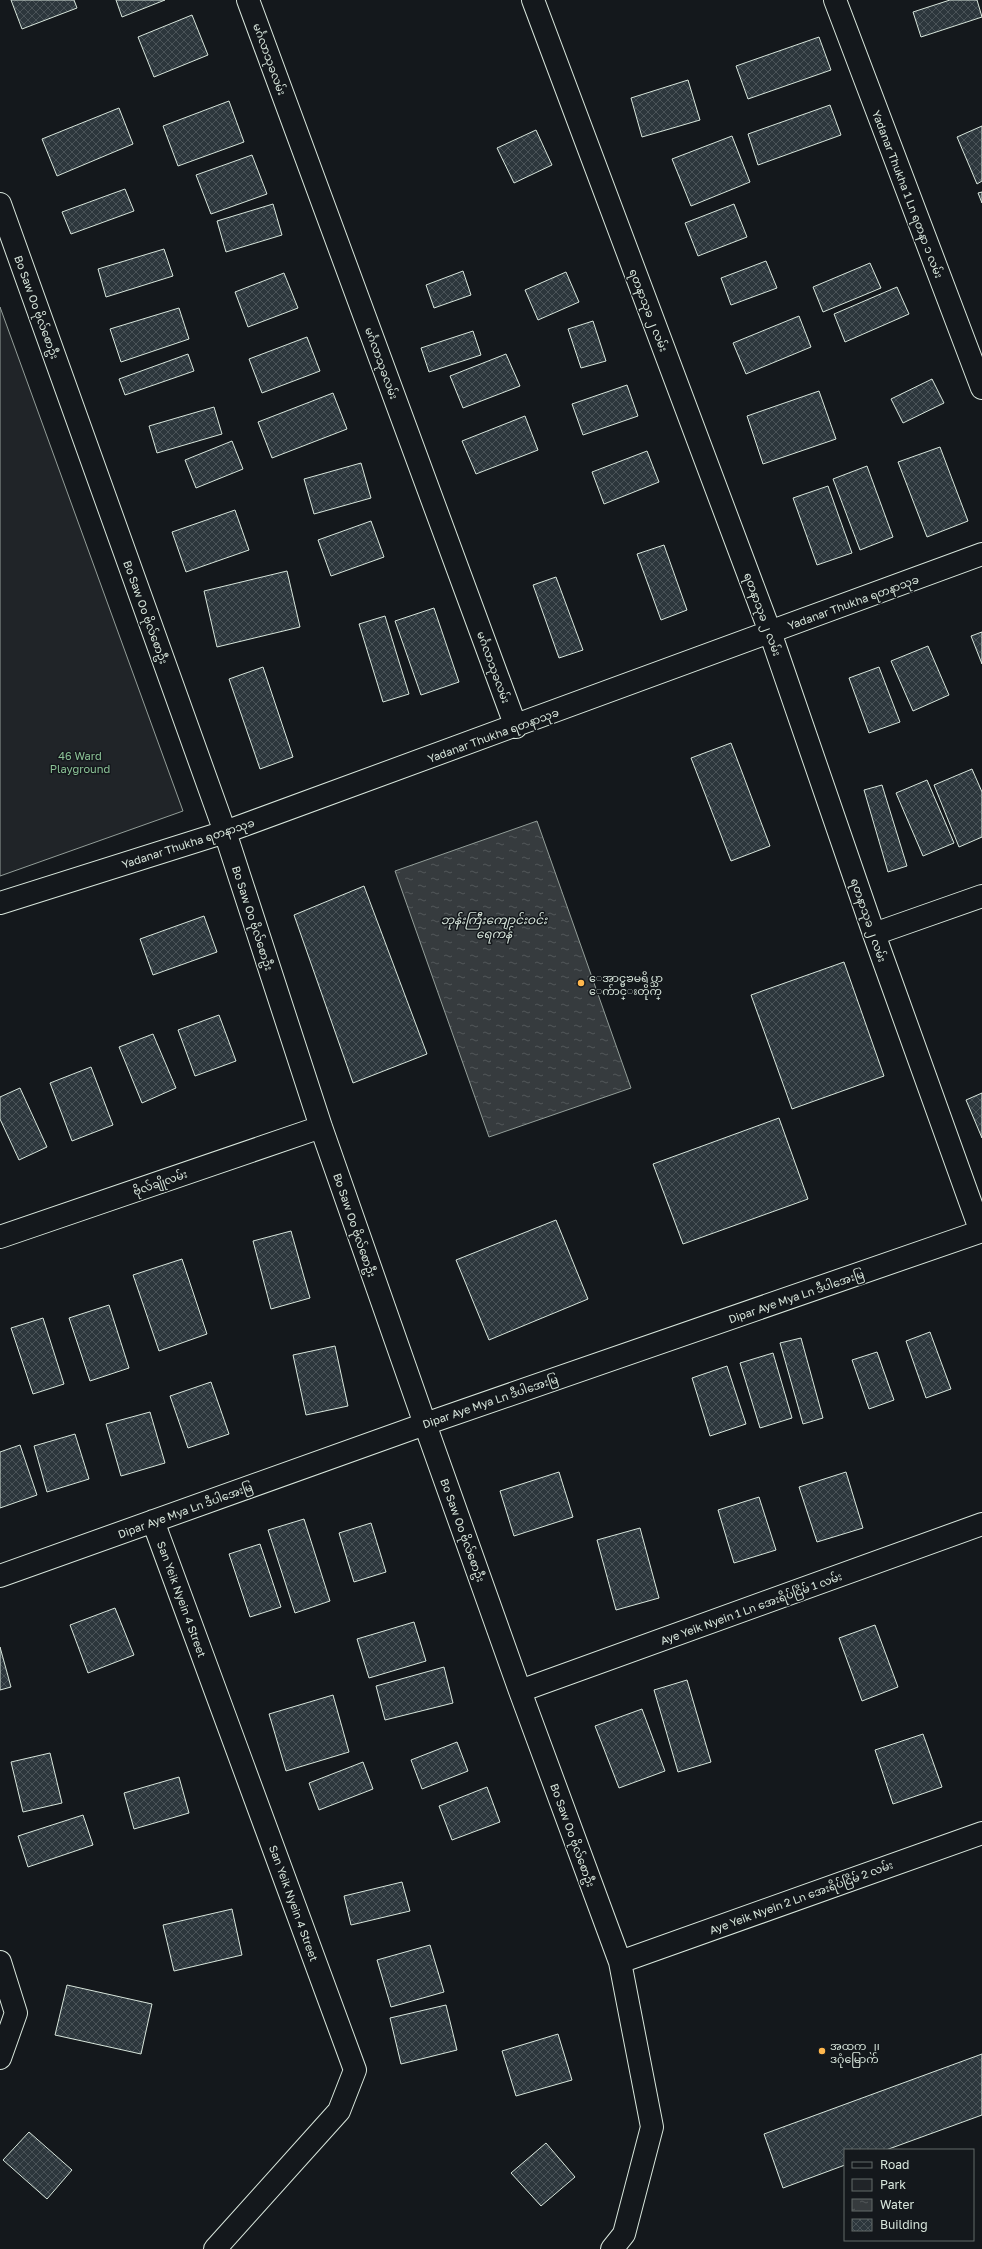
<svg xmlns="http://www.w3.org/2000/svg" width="982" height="2249" font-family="'Golos Text','Noto Sans Myanmar',sans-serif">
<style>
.green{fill:#202428;stroke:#939e99}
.water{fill:url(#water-ripples);stroke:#939e99}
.building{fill:url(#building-cross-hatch);stroke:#d8e6dc}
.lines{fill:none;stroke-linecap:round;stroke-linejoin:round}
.minor-casing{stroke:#d8e6dc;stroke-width:24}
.minor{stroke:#14181c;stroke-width:22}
.poi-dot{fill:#ffb74d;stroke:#14181c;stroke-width:1.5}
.labels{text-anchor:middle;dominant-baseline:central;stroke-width:3;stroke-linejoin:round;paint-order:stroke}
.street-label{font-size:11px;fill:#d8e6dc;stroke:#14181c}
.park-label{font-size:11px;fill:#8ac095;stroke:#14181c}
.poi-label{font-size:11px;fill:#d8e6dc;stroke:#14181c;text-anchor:start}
.water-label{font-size:12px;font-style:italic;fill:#d8e6dc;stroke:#14181c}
</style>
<defs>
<pattern id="water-ripples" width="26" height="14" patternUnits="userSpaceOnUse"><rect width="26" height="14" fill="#363b3e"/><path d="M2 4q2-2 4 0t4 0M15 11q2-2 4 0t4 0" fill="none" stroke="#525759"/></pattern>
<pattern id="building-cross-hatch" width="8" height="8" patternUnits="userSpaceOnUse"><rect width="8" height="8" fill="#2c363c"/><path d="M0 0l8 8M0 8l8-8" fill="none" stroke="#4a5358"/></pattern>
</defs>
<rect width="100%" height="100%" fill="#14181c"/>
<path class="green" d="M0 307 183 811 0 876Z"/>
<path class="water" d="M537 821 631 1088 489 1137 395 871Z"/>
<path class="building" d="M11 0H74L77 8 22 29Z
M116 0H165L122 17Z
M950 0H977L982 17 921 37 913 12Z
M192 15 208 55 154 77 138 37Z
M819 37 831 70 748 99 736 66Z
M688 80 700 120 642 137 631 98Z
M229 101 244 142 178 166 163 126Z
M830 105 841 135 758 165 748 134Z
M119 108 133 144 57 176 42 139Z
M982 126V181L977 184 957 137Z
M536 130 552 165 514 183 497 148Z
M732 136 750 182 691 206 672 159Z
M252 155 267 194 211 214 196 175Z
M125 189 134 211 71 234 62 212Z
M982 192V203L978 193Z
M273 204 282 235 226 252 217 221Z
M734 204 747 237 698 256 685 223Z
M164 249 173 276 106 297 98 269Z
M766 261 777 288 731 305 721 278Z
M870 263 881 288 823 312 813 287Z
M463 271 471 295 434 308 426 285Z
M566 272 579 302 538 320 525 290Z
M284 273 298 308 248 327 235 292Z
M897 287 909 314 845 342 834 314Z
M179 308 189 339 121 362 110 329Z
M799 316 811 347 746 374 733 343Z
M593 321 606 361 581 368 568 329Z
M473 331 481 355 429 372 421 348Z
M307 337 320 371 262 393 249 359Z
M188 354 194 371 125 395 119 379Z
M506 354 520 386 463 408 450 376Z
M932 379 944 403 903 423 891 399Z
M627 385 638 416 583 435 572 404Z
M819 391 836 439 763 464 747 416Z
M333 393 347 429 272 458 258 422Z
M214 407 222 434 157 453 149 426Z
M525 416 538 450 476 474 462 441Z
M232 441 243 469 196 488 185 460Z
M940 447 968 521 927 537 898 462Z
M647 451 659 482 604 504 592 472Z
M361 463 371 498 314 514 304 479Z
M867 466 893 537 860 550 833 479Z
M828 486 852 553 817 565 793 498Z
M235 510 249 550 186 572 172 532Z
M371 521 384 557 331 576 318 540Z
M664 545 687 610 661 620 637 554Z
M287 571 300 627 217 647 204 591Z
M556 577 583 650 559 658 533 585Z
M434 608 459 682 421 695 395 621Z
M385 616 409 694 383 702 359 624Z
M982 632V664L971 636Z
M928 646 949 695 913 711 891 661Z
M263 667 293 757 260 769 229 679Z
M879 667 900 722 869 733 849 678Z
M731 743 770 846 731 861 691 758Z
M972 769 982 792V837L959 847 934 785Z
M927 780 954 843 923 856 896 793Z
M882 785 907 866 888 872 864 790Z
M364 886 427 1054 353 1083 294 915Z
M204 916 217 952 153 975 140 939Z
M844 962 884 1076 792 1109 751 995Z
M219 1015 236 1061 195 1076 178 1030Z
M153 1034 176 1088 142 1103 119 1047Z
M91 1067 113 1125 72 1141 50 1083Z
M20 1088 47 1147 19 1160 0 1119V1097Z
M982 1093V1138L966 1100Z
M779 1118 808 1199 683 1244 653 1164Z
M556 1220 588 1299 489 1340 456 1260Z
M291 1231 310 1298 271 1309 253 1241Z
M182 1259 207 1334 159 1351 133 1275Z
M109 1305 129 1368 90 1381 69 1318Z
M43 1318 64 1384 33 1394 11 1328Z
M930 1332 951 1389 926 1398 906 1341Z
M801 1338 823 1418 803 1424 780 1343Z
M335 1346 348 1406 306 1415 293 1355Z
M877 1352 894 1400 869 1409 852 1360Z
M773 1353 792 1418 760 1428 740 1363Z
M727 1366 746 1424 710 1436 692 1378Z
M211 1382 229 1434 188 1448 170 1396Z
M150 1412 165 1463 121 1476 106 1424Z
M75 1434 89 1479 47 1492 34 1446Z
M20 1445 37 1495 0 1508V1452Z
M559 1472 573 1517 514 1536 500 1491Z
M846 1472 863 1528 817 1542 799 1487Z
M759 1497 776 1550 734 1563 718 1510Z
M304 1519 330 1601 295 1613 268 1530Z
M371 1523 386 1572 354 1582 339 1533Z
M640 1528 659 1598 616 1610 597 1540Z
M260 1544 281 1607 250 1617 229 1554Z
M115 1608 134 1655 88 1673 70 1625Z
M414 1622 426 1661 369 1678 357 1639Z
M875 1625 898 1687 862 1701 839 1638Z
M0 1647 11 1687 0 1690Z
M444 1667 453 1703 385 1720 376 1686Z
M687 1680 711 1762 678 1772 654 1690Z
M333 1695 349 1752 286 1771 269 1714Z
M642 1709 665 1771 619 1788 595 1726Z
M923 1734 942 1787 893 1804 875 1750Z
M457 1742 468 1771 422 1789 411 1760Z
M50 1753 62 1803 23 1812 11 1762Z
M363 1762 373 1789 319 1810 309 1783Z
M179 1777 189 1813 134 1829 124 1793Z
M487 1787 500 1822 452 1840 439 1806Z
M83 1815 93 1845 28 1867 18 1836Z
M402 1882 410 1911 351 1925 344 1896Z
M232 1909 242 1955 174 1971 163 1925Z
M430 1945 444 1992 391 2007 377 1960Z
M67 1985 152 2004 141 2054 55 2035Z
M446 2005 457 2050 401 2064 390 2018Z
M558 2034 572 2080 516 2096 502 2051Z
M982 2054V2115L886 2150H845V2165L783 2188 764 2134Z
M29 2132 72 2170 47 2199 3 2160Z
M546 2143 575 2177 541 2206 511 2173Z"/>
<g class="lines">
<g class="minor-casing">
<path id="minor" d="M248 0 516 727
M533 0 770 632 874 934 981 1232
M835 0 982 388
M0 204 225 832 321 1127 425 1424 520 1691 620 1962 652 2127 624 2234 612 2249
M0 903 225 832 982 554
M874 934 982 896
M0 1237 321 1127
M153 1521 355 2070 339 2111 215 2249
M0 1576 425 1424 982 1231
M520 1691 982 1524
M0 1962 16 2013 0 2058
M620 1962 982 1833"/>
</g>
<use href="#minor" class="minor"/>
</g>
<g class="poi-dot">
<circle cx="581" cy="983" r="4"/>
<circle cx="822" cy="2051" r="4"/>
</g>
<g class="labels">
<g class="street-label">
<text transform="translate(270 59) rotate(70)">မင်္ဂလာသုခလမ်း</text>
<text transform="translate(908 194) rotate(69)">Yadanar Thukha 1 Ln ရတနာ ၁ လမ်း</text>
<text transform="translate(37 307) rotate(70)">Bo Saw Oo ဗိုလ်စောဦး</text>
<text transform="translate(649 310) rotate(69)">ရတနာသုခ ၂ လမ်း</text>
<text transform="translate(382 363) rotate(70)">မင်္ဂလာသုခလမ်း</text>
<text transform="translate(853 602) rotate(-20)">Yadanar Thukha ရတနာသုခ</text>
<text transform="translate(146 612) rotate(70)">Bo Saw Oo ဗိုလ်စောဦး</text>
<text transform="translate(763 614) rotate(70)">ရတနာသုခ ၂ လမ်း</text>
<text transform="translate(494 667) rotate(70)">မင်္ဂလာသုခလမ်း</text>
<text transform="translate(493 735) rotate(-20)">Yadanar Thukha ရတနာသုခ</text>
<text transform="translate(188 843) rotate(-18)">Yadanar Thukha ရတနာသုခ</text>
<text transform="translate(253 918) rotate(72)">Bo Saw Oo ဗိုလ်စောဦး</text>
<text transform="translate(869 920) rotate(71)">ရတနာသုခ ၂ လမ်း</text>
<text transform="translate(160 1182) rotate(-19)">ဗိုလ်ချိုလမ်း</text>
<text transform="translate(355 1225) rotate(71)">Bo Saw Oo ဗိုလ်စောဦး</text>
<text transform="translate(796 1296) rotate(-19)">Dipar Aye Mya Ln ဒီပါအေးမြ</text>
<text transform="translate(490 1401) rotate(-19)">Dipar Aye Mya Ln ဒီပါအေးမြ</text>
<text transform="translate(185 1510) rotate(-20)">Dipar Aye Mya Ln ဒီပါအေးမြ</text>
<text transform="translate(463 1530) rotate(70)">Bo Saw Oo ဗိုလ်စောဦး</text>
<text transform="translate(182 1599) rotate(70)">San Yeik Nyein 4 Street</text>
<text transform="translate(751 1608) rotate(-20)">Aye Yeik Nyein 1 Ln အေးရိပ်ငြိမ် 1 လမ်း</text>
<text transform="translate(573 1835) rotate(70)">Bo Saw Oo ဗိုလ်စောဦး</text>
<text transform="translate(801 1897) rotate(-20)">Aye Yeik Nyein 2 Ln အေးရိပ်ငြိမ် 2 လမ်း</text>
<text transform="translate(294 1903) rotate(70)">San Yeik Nyein 4 Street</text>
</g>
<g class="park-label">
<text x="80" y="755">46 Ward<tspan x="80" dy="13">Playground</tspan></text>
</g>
<g class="poi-label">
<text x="589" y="977">ေအာင္ဓၶမရိပ္သာ<tspan x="589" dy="13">ေက်ာင္းတိုက္</tspan></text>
<text x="830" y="2045">အထက ၂၊<tspan x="830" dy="13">ဒဂုံမြောက်</tspan></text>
</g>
<g class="water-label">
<text x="494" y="919">ဘုန်းကြီးကျောင်းဝင်း<tspan x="494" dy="14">ရေကန်</tspan></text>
</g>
</g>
<rect x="844" y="2149" width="130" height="92" fill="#14181c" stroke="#626a69"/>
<rect x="852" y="2162" width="20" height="6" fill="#14181c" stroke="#626a69"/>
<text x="880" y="2169" font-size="12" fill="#d8e6dc">Road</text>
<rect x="852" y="2179" width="20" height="12" fill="#202428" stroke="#626a69"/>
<text x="880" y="2189" font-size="12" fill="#d8e6dc">Park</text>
<rect x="852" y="2199" width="20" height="12" fill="url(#water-ripples)" stroke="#626a69"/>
<text x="880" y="2209" font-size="12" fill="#d8e6dc">Water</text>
<rect x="852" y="2219" width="20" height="12" fill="url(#building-cross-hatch)" stroke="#626a69"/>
<text x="880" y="2229" font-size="12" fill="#d8e6dc">Building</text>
</svg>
